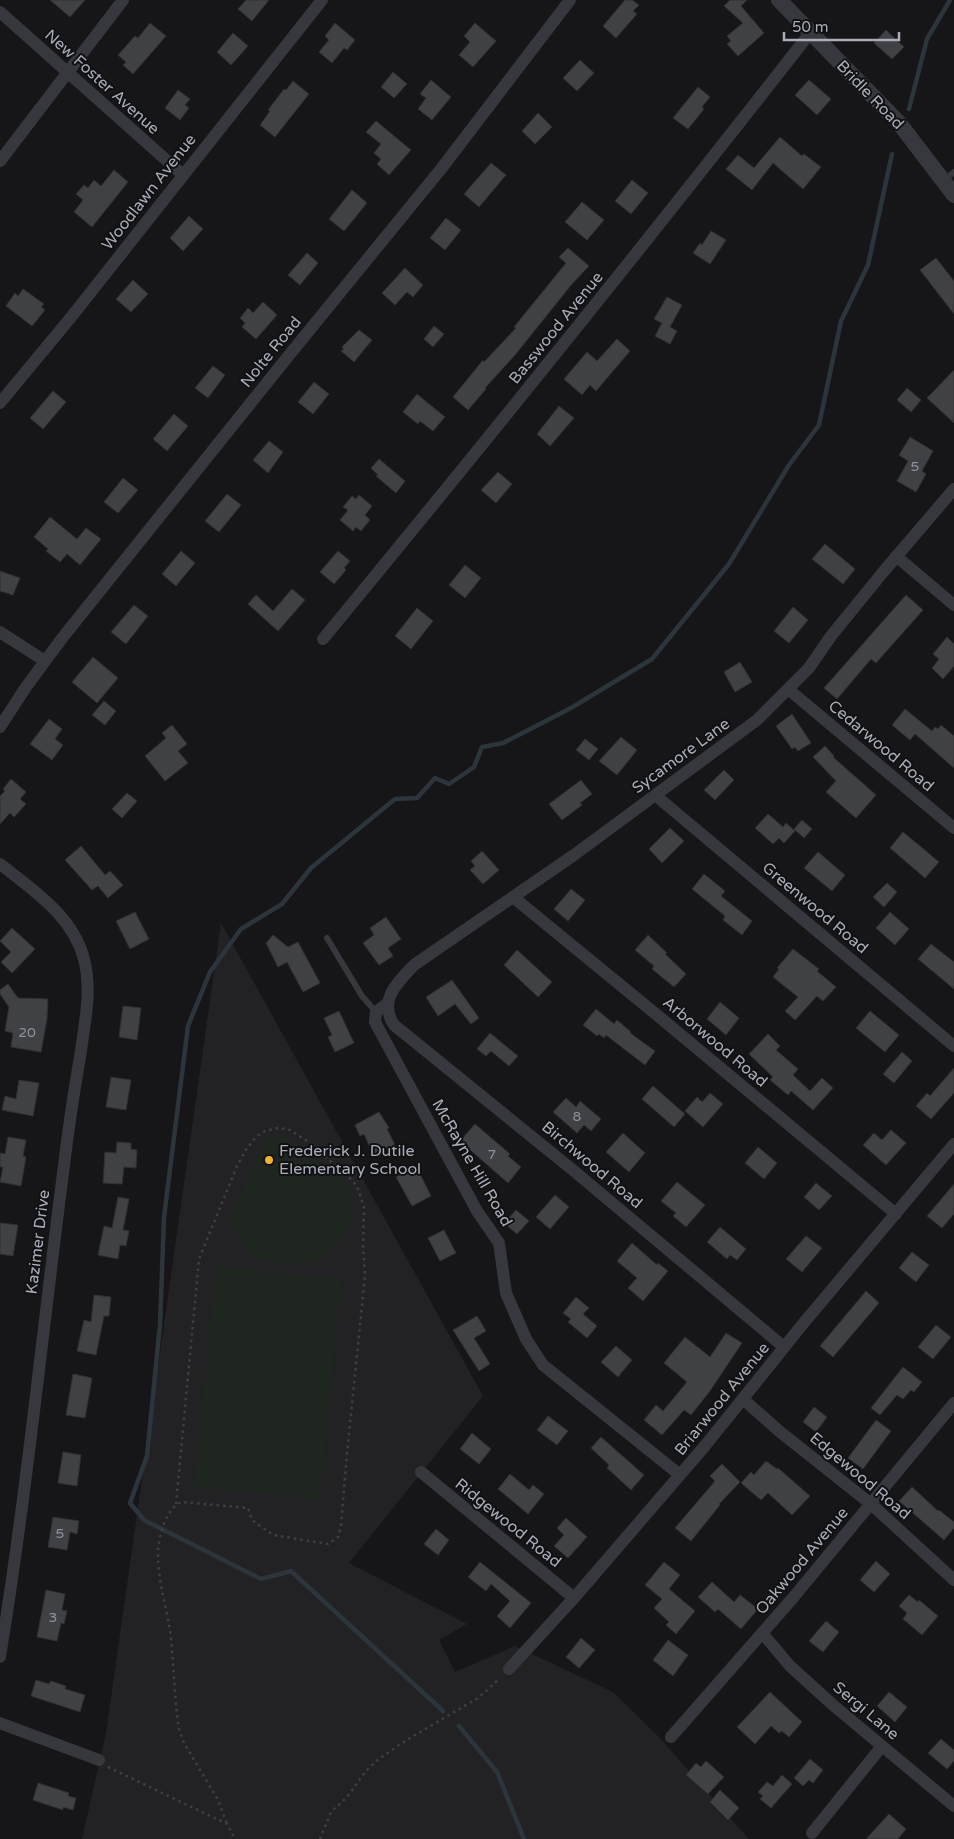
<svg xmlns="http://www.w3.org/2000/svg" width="954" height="1839" font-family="'Varela Round',sans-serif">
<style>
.built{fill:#222225}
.green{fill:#1e261f}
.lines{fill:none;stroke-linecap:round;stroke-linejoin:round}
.stream{stroke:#2c353c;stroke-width:4.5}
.building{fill:#404145;stroke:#303034}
.path{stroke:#3d3f44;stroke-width:2.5;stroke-dasharray:2.5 4;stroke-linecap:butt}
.service{stroke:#37383d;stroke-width:6}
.minor{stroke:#37383d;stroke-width:12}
.tertiary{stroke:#37383d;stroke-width:16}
.poi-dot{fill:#f2b134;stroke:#111113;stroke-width:2}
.labels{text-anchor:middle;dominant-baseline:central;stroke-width:4;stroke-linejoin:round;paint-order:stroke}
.number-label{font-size:14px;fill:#8e929b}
.street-label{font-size:16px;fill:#a8adb8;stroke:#111113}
.poi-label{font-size:16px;fill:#a8adb8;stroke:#111113;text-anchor:start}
</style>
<rect width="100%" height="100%" fill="#161618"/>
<path class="built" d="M221 923 483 1396 349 1563 467 1624 439 1640 455 1672 515 1646 613 1692 658 1736 749 1839H82L106 1733Z"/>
<path class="green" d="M281 1134 353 1189C353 1203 354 1217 347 1231 331 1264 284 1275 254 1254 242 1246 236 1233 229 1220L266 1140Z
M216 1267 341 1279 320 1499 194 1487Z"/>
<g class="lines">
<path class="stream" d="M909 109 927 39 950 0
M443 1711 291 1571 261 1579 144 1520 130 1503 147 1456 160 1325 164 1217 188 1026 210 972 241 929 282 904 311 868 395 799 417 798 435 778 449 784 474 767 482 747 503 743 571 708 652 659 729 564 789 465 819 425 841 321 868 265 892 154
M459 1726 497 1772 524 1839"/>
</g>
<path class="building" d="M50 0H85L70 17Z
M246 0H269L252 21 238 9Z
M625 0H632L639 5 633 11 637 14 616 38 603 26Z
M730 0H747L741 6 764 33 738 56 727 44 731 41 727 36 743 23 724 6Z
M150 23 166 36 133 74 123 65 126 62 118 55 135 36 138 38Z
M335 23 355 40 347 50 344 48 332 63 319 52 329 40 325 36Z
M475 23 496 41 473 67 459 55 470 42 464 36Z
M886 30 904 47 892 59 874 43Z
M233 33 248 46 231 65 217 52Z
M580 60 594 73 577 91 563 78Z
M393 72 407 84 394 98 381 87Z
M431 80 451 97 432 120 418 109 426 98 420 94Z
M809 80 831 99 817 115 795 95Z
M293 81 309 94 275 137 260 125 270 111 268 110 284 89 286 90Z
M698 87 710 97 702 107 704 109 688 129 673 118Z
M178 90 190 99 185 105 189 108 180 120 165 108Z
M538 113 552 127 535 144 522 131Z
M376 121 411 150 389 175 377 164 381 159 374 153 381 144 366 132Z
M780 137 802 156 804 154 821 167 803 189 773 163 752 190 726 169 738 155 754 168Z
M491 163 506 175 479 207 464 194Z
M114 170 128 182 92 227 74 212 83 200 76 194 84 185 88 188 94 180 101 186Z
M632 180 648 193 631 214 615 201Z
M352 190 367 203 344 231 329 219Z
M582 202 604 220 587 240 565 222Z
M189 216 203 229 183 251 170 238Z
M446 218 461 230 445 250 430 238Z
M711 231 726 240 710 264 693 253 700 243 702 245Z
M568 248 589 266 572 284 515 355 485 388 486 389 468 410 453 397 483 360 484 362 516 328 514 327 566 263 559 257Z
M307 253 318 263 300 285 288 275Z
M936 258 954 281V314L920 270Z
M405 268 423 285 413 297 407 292 395 305 382 293Z
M133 280 148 294 131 312 116 299Z
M23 289 44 304 41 307 45 310 32 326 6 306 15 293 18 296Z
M667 297 682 305 670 327 677 331 670 344 655 336 662 323 654 319Z
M263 302 277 315 256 339 242 327 245 323 240 318 248 308 253 313Z
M434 326 444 334 433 347 424 339Z
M359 330 372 340 354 362 341 351 344 349 342 347Z
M617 339 630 351 596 391 590 385 582 395 564 379 587 352 597 361Z
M213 366 225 375 208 398 195 388Z
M954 370V423L927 398Z
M314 382 329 394 313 414 298 402Z
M907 388 921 400 911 412 897 400Z
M53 391 66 402 43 429 30 418Z
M417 394 445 417 433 431 420 421 418 424 403 412Z
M559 406 574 418 550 446 537 434Z
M174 414 188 426 167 451 153 439Z
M910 437 933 451 922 471 926 474 916 492 897 481 908 461 899 455Z
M269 441 283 452 268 473 253 460Z
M379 459 405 481 396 493 376 476 378 475 371 468Z
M498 472 512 484 496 503 481 490Z
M123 478 138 490 118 513 104 502Z
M227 494 241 505 219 532 205 521Z
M359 495 372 506 365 515 370 520 361 531 356 527 353 531 340 520 348 510 343 507 352 496 356 499Z
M50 517 77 539 86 528 101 539 80 565 67 554 60 562 46 551 48 549 34 537Z
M825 544 855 569 843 584 812 559Z
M181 551 195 563 176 586 162 574Z
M338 551 350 561 344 568 346 570 334 584 320 572Z
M465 565 481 578 465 598 449 585Z
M0 571 20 578 13 595 0 591Z
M292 589 305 600 278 631 248 604 256 595 273 611Z
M906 595 923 610 876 663 871 659 837 699 824 688Z
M134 605 148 616 126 644 111 632Z
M793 607 808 620 789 643 774 631Z
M417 608 433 621 411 649 395 636Z
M947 637 954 644V666L943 679 932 668 939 659 933 654Z
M93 657 118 678 97 703 72 682Z
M740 662 752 682 735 692 724 672Z
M104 701 116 711 105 725 92 715Z
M905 709 932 731 935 727 938 729 941 725 954 736V768L915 734 910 740 892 725Z
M792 714 811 743 798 751 795 747 792 749 776 726Z
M49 719 62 729 55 739 63 745 52 760 30 744Z
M172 725 187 744 178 751 188 763 165 781 145 756 166 738 162 733Z
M621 737 637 750 617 775 599 761Z
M585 739 598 749 589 760 576 750Z
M825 746 834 756 833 757 876 795 856 818 826 792 836 781 813 757Z
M724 770 734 780 715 800 704 790Z
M11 779 26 792 20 799 26 804 14 817 10 813 0 824V796L5 791 3 789Z
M581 780 592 794 580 803 582 805 562 820 549 804Z
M127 793 137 801 122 818 112 809Z
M768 814 783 827 786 823 795 831 784 843 779 838 773 844 755 828Z
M802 820 812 829 804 838 794 829Z
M670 828 684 841 662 863 649 849Z
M903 832 939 862 925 878 890 848Z
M81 846 105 875 110 871 123 885 108 898 98 886 92 890 65 860Z
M482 851 499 870 483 884 470 870 475 866 471 861Z
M818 852 845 875 832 891 804 868Z
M704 874 725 891 721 896 752 921 742 935 723 920 725 916 692 889Z
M887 883 897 892 884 907 873 897Z
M571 889 585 900 568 921 554 909Z
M135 912 149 939 130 949 116 921Z
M890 912 909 929 895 945 876 928Z
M386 917 401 939 388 948 393 956 379 965 363 943 374 935 370 928Z
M12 928 35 949 12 973 1 962 11 952 0 941Z
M273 935 288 947 298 942 320 983 303 992 287 962 278 967 266 943Z
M648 935 667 953 665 954 686 974 674 987 652 969 654 966 635 950Z
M931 944 954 962V989L918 959Z
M793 949 819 969 817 971 836 987 823 1001 817 996 795 1020 785 1011 798 997 773 977 779 969 777 968Z
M517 950 552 982 538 997 504 965Z
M452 980 479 1018 471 1024 455 1004 438 1016 426 997Z
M8 984 18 998 48 999 47 1019 41 1052 11 1047 13 1033 5 1031 9 1007 0 994V990Z
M720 1002 739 1018 726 1035 707 1019Z
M123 1006 141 1008 137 1040 119 1037Z
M596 1009 614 1024 617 1020 631 1032 630 1033 655 1051 645 1065 606 1035 604 1038 599 1034 597 1036 583 1025Z
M339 1011 354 1043 335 1052 328 1037 332 1035 324 1018Z
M870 1011 899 1035 885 1052 856 1028Z
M490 1033 518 1056 509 1066 491 1051 486 1056 477 1049Z
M768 1034 780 1046 776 1050 798 1069 793 1075 810 1091 822 1078 833 1088 813 1110 791 1091 788 1095 770 1080 773 1077 749 1054Z
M902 1052 912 1061 894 1083 883 1074Z
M954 1068V1093L931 1119 916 1106 927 1093 930 1096Z
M111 1077 131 1080 126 1110 106 1107Z
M19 1080 39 1083 33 1116 2 1110 5 1096 16 1099Z
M653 1086 685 1114 674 1127 642 1099Z
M710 1093 723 1104 703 1127 685 1111 697 1097 702 1102Z
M566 1098 576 1107 580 1101 601 1119 591 1131 584 1125 577 1133 553 1112Z
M379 1112 389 1128 387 1129 395 1145 374 1156 364 1134 360 1136 355 1125Z
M475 1124 510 1154 508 1156 521 1167 508 1183 460 1141Z
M891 1130 906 1143 886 1165 863 1145 874 1133 882 1140Z
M623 1133 645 1153 629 1172 606 1152Z
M8 1137 26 1140 23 1156 26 1157 21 1186 0 1182 3 1167H0V1153L5 1154Z
M117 1142 131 1143V1149L137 1150 136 1168 124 1167 122 1184 103 1183 105 1152 116 1153Z
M758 1147 777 1163 764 1179 745 1163Z
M416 1166 431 1196 412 1206 396 1177Z
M677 1182 705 1205 686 1227 673 1216 676 1213 661 1201Z
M816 1183 832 1196 819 1210 804 1197Z
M954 1184V1214L942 1228 927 1216Z
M555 1195 569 1207 550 1229 536 1217Z
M118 1197 129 1199 123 1230 129 1231 126 1246 120 1245 118 1259 98 1255 104 1226 112 1228Z
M516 1210 529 1221 517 1234 504 1223Z
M0 1223 18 1225 13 1256 0 1254Z
M720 1227 746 1249 737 1260 730 1255 727 1259 707 1242Z
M444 1230 456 1253 440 1261 428 1238Z
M806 1236 822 1248 802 1272 786 1259Z
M632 1243 657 1265 658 1263 668 1271 643 1301 628 1288 637 1278 617 1261Z
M912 1252 929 1265 916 1282 899 1268Z
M866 1291 879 1303 833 1357 820 1346Z
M94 1295 111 1297 109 1316H104L96 1355 77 1351 84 1320 91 1322Z
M576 1297 589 1308 583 1314 597 1326 587 1338 568 1322 571 1319 563 1313Z
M477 1316 486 1331 474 1338 490 1364 479 1371 453 1330Z
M936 1325 951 1337 933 1359 918 1347Z
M726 1333 742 1343 710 1391 691 1415 684 1410 662 1435 644 1420 656 1405 663 1411 687 1382 664 1363 685 1337 710 1357Z
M616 1346 632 1360 618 1377 601 1362Z
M903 1367 922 1382 914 1392 911 1390 903 1399 897 1395 880 1415 871 1408Z
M73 1374 92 1378 85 1418 66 1415Z
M814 1407 827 1417 816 1432 803 1422Z
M548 1416 568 1431 557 1445 537 1430Z
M876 1420 891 1431 863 1469 848 1458Z
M472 1433 491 1449 479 1464 460 1449Z
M601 1437 644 1475 631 1490 607 1468 609 1465 591 1448Z
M63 1452 81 1455 77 1486 58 1483Z
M766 1461 777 1469 778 1468 810 1496 792 1515 768 1493 761 1500 741 1483 751 1472 754 1475Z
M722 1464 740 1482 719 1504 720 1505 691 1541 675 1528 715 1481 710 1476Z
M510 1474 529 1490 533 1485 544 1494 528 1514 498 1489Z
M912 1487 938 1511 939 1510 954 1522V1528L944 1540 899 1501Z
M53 1517 79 1521 77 1534 70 1532 67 1550 48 1547Z
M566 1518 587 1537 568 1558 554 1546 564 1535 557 1528Z
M436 1529 449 1540 438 1555 424 1544Z
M876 1561 890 1574 874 1592 860 1580Z
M480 1562 531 1603 510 1628 497 1616 510 1601 491 1584 486 1591 468 1577Z
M664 1562 680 1575 669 1589 695 1611 676 1634 666 1625 669 1622 654 1608 662 1599 645 1585Z
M712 1582 734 1602 740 1595 758 1609 741 1629 718 1609 715 1612 698 1597Z
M46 1590 65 1594 62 1610 67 1611 64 1624 61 1623 57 1641 37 1637Z
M909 1595 918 1602 919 1600 938 1616 922 1635 903 1619 907 1613 899 1606Z
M826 1621 839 1632 823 1652 809 1641Z
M581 1638 595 1650 579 1668 566 1657Z
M668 1640 688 1655 673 1676 653 1660Z
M36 1680 49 1684 51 1681 66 1686 65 1689 85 1695 80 1712 31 1696Z
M770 1692 802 1722 789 1737 782 1731 779 1733 771 1726 755 1744 737 1727Z
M889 1692 907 1707 895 1722 877 1706Z
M941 1739 954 1750V1761L947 1769 928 1753Z
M810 1759 823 1770 813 1783 809 1780 803 1786 794 1778Z
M706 1761 724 1777 708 1794 686 1775 696 1763 701 1767Z
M782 1775 792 1784 771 1808 760 1799 763 1796 758 1792 767 1782 773 1786Z
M38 1783 69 1793 68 1796 76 1798 73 1810 63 1807V1810L33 1800Z
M720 1790 739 1808 728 1820 710 1802Z
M889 1814 906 1829 898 1839H866Z"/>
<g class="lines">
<path class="path" d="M176 1504 199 1259 237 1166 247 1148 256 1137 265 1131 278 1128 288 1129 309 1142 353 1181 359 1191 364 1208 363 1246 365 1276 347 1453 341 1526 338 1537 328 1544 273 1535 252 1520 248 1508 182 1502C166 1507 159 1536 158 1551 157 1577 166 1605 170 1630 174 1663 174 1696 179 1729L184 1743 218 1800 227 1824
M108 1767 227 1824 235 1839
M320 1839 331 1812 348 1796 365 1772 376 1761 405 1741 478 1698 499 1679"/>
<path class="service" d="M944 180 954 172
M327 938 362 996 376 1012"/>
<path class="minor" d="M0 12 183 175
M0 161 123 0
M0 403 72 316 322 0
M896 556 954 605
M0 632 45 661
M323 639C488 439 650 238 810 33
M788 689 954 828
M0 727 26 687 63 637 290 354 441 169 570 0
M655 795 954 1046
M0 864C33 890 73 916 84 959 92 990 85 1020 81 1051 75 1086 69 1122 65 1158 43 1325 27 1492 0 1657
M513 897 663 1020 896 1214
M388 1003 376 1012 375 1022 477 1211 499 1243 506 1293 526 1339 543 1365 680 1475
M784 1347 574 1171 394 1025C378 1000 397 983 414 965L574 855 757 720 809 668 831 636 884 571 954 489
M743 1399 779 1431 871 1504 954 1580
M421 1472 574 1598
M763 1634 790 1666 833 1705 954 1806
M509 1669 574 1598 704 1447 802 1325 954 1144
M0 1723 99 1760
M671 1737 792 1599 954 1403
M812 1833 882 1746"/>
<path class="tertiary" d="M779 0 899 123 954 195"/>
</g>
<circle class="poi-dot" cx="269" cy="1160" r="5"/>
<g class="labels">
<g class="number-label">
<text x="915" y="466">5</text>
<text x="27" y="1032">20</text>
<text x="577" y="1116">8</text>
<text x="492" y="1154">7</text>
<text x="60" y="1533">5</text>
<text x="53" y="1617">3</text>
</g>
<g class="street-label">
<text transform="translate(102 82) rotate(42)">New Foster Avenue</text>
<text transform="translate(870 95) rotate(46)">Bridle Road</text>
<text transform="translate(149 192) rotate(-52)">Woodlawn Avenue</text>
<text transform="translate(556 328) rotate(-51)">Basswood Avenue</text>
<text transform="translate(271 352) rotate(-51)">Nolte Road</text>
<text transform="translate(881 746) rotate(40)">Cedarwood Road</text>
<text transform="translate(681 756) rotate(-36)">Sycamore Lane</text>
<text transform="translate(815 908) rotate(40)">Greenwood Road</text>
<text transform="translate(715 1042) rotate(40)">Arborwood Road</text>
<text transform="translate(472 1163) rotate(60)">McRayne Hill Road</text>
<text transform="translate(592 1165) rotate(40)">Birchwood Road</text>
<text transform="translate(38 1242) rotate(-83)">Kazimer Drive</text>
<text transform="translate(722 1399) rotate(-51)">Briarwood Avenue</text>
<text transform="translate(860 1476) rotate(40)">Edgewood Road</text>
<text transform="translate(508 1523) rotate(39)">Ridgewood Road</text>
<text transform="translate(802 1561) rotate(-50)">Oakwood Avenue</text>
<text transform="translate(866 1711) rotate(40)">Sergi Lane</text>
</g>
<g class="poi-label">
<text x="279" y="1151">Frederick J. Dutile<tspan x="279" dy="18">Elementary School</tspan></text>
</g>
</g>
<path d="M784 32v8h115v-8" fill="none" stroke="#a8adb8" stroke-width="2.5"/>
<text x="792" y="32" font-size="15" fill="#a8adb8" stroke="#111113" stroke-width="4" paint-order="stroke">50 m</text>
</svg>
